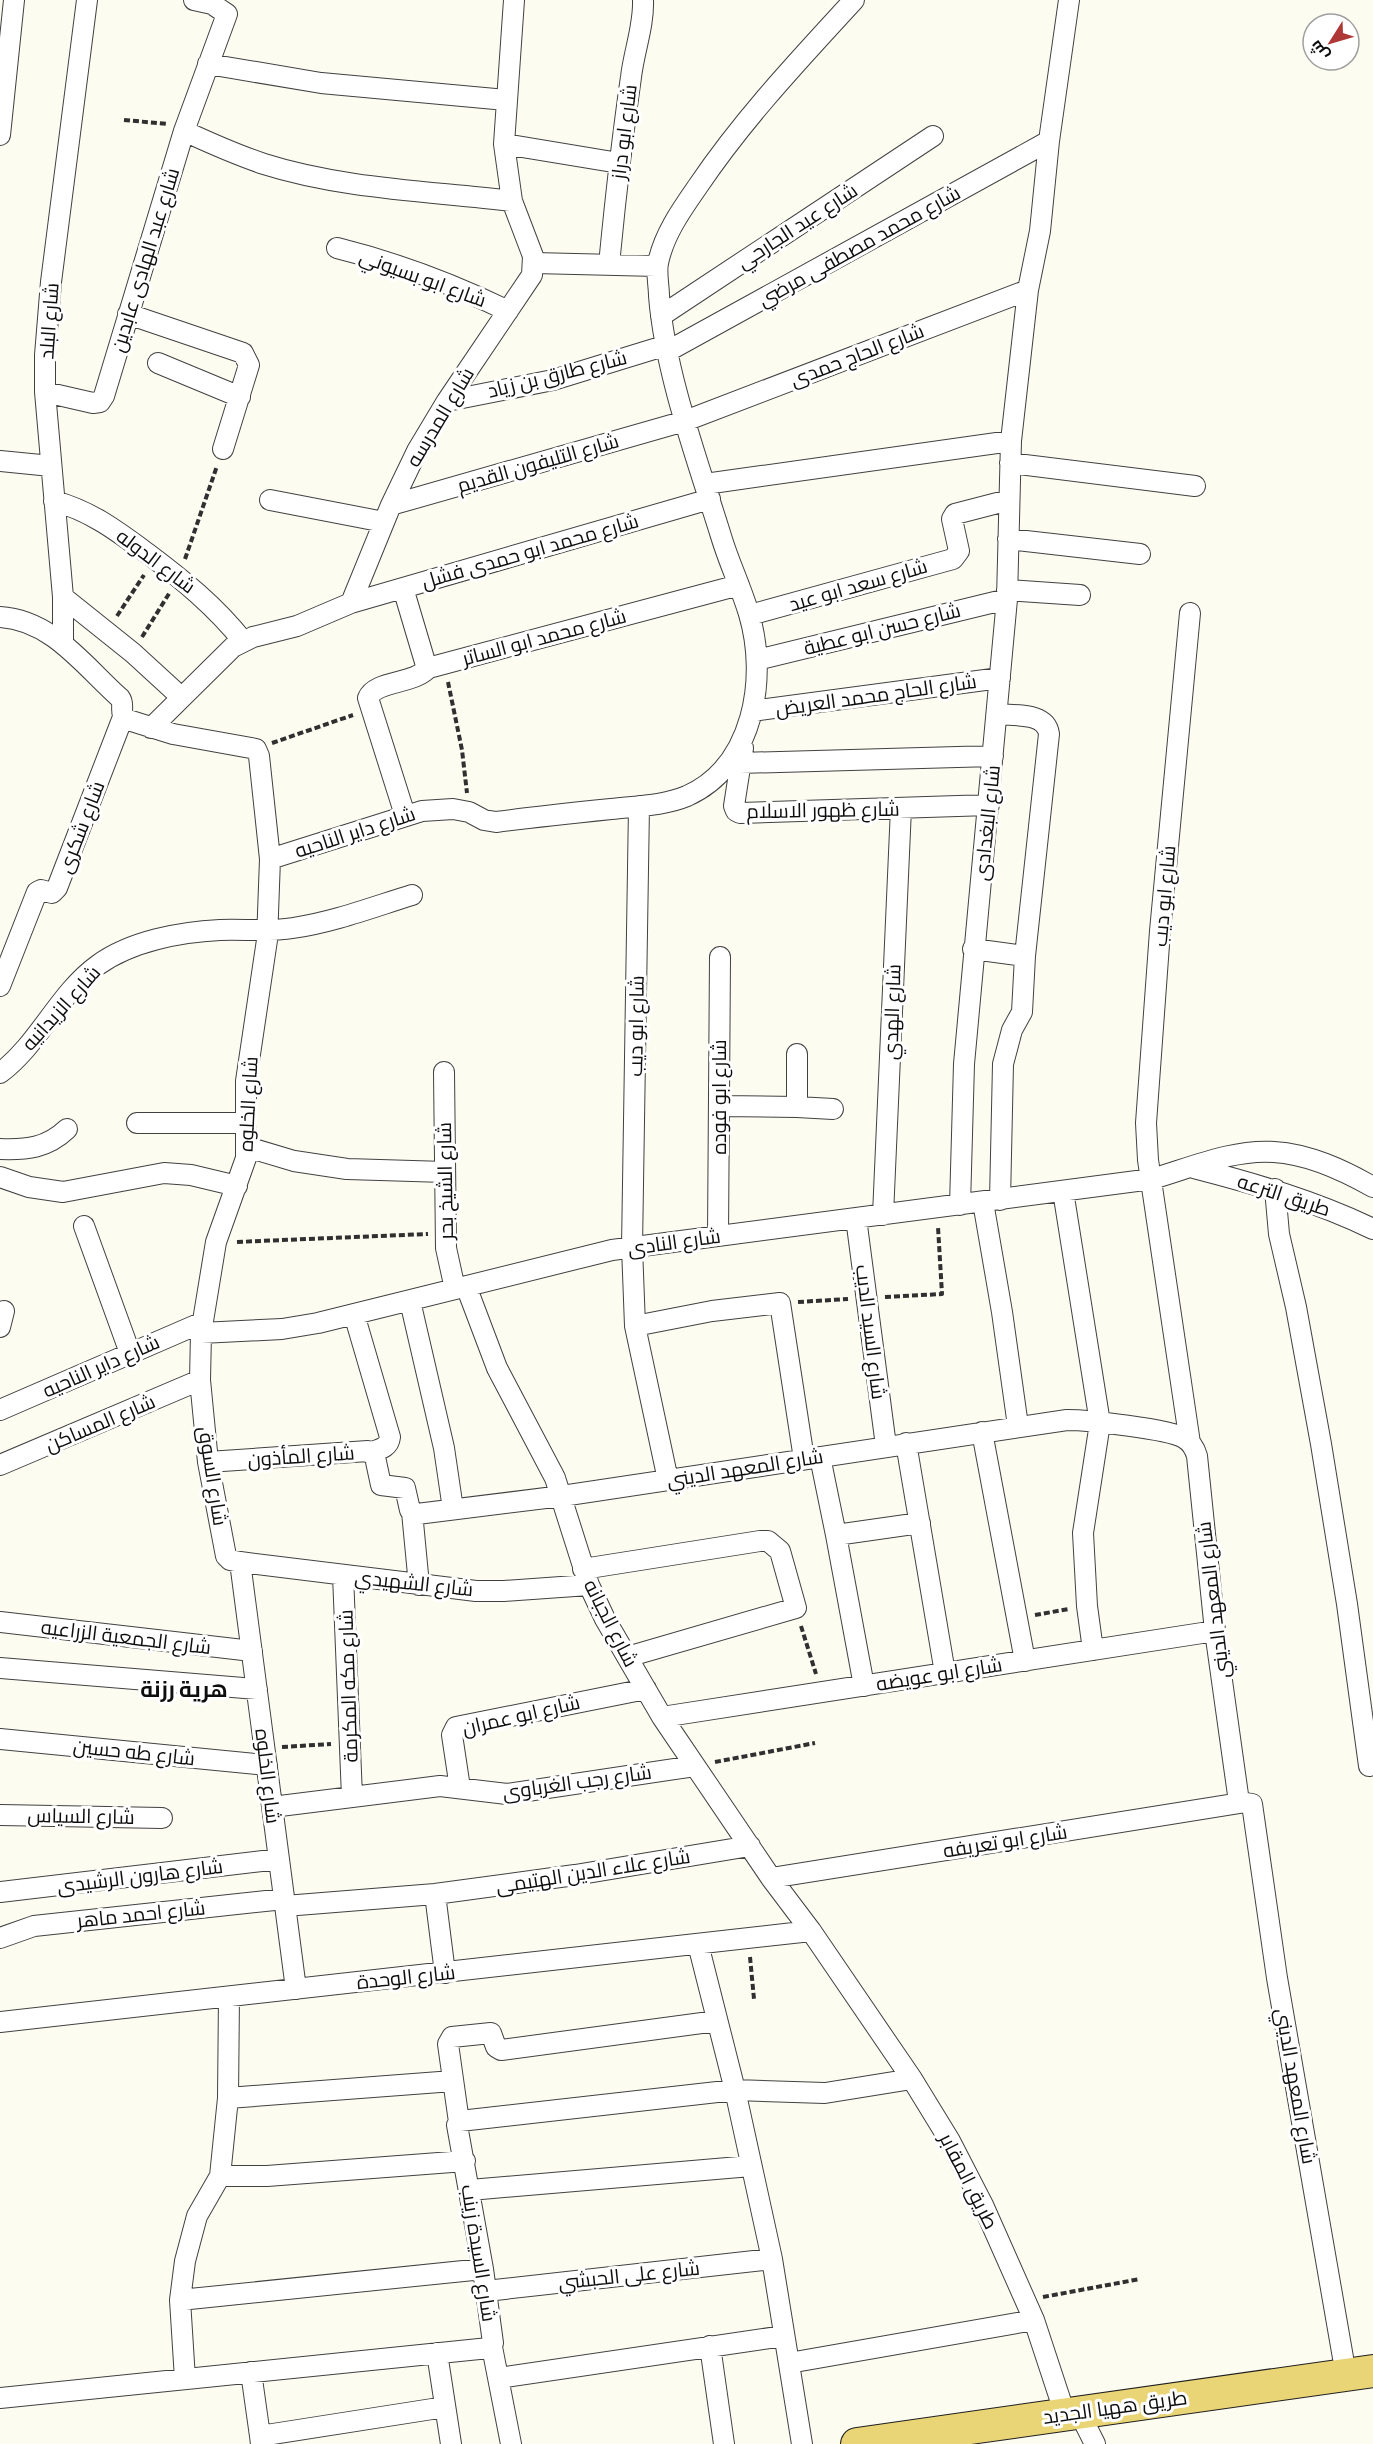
<svg xmlns="http://www.w3.org/2000/svg" width="1373" height="2444" font-family="'Zilla Slab',Cairo,serif">
<style>
.lines{fill:none;stroke-linecap:round;stroke-linejoin:round}
.street-casing{stroke:#414141;stroke-width:22}
.primary-casing{stroke:#1f1f1f;stroke-width:34}
.path{stroke:#303030;stroke-width:4;stroke-dasharray:6 3;stroke-linecap:butt}
.street{stroke:#fff;stroke-width:20}
.primary{stroke:#e9d476;stroke-width:32}
.labels{text-anchor:middle;dominant-baseline:central;stroke-width:6;stroke-linejoin:round;paint-order:stroke}
.street-label{font-size:20px;fill:#0e0e0e;stroke:#fff}
.quarter-label{font-size:22px;font-weight:bold;fill:#0e0e0e;stroke:#fff}
</style>
<rect width="100%" height="100%" fill="#fdfcf1"/>
<g class="lines">
<g class="street-casing">
<path id="street" d="M208 64 321 83 506 100
M184 131C210 143 237 155 264 164 343 189 430 191 512 201
M0 135 14 0
M504 144 619 163
M337 248C397 263 453 284 508 311
M534 263 657 266
M609 265C615 202 622 140 631 77 634 51 644 26 643 0
M128 314 243 353 249 365 223 449
M661 316 933 136
M668 351 1049 141
M158 363 240 397
M45 392 93 403 100 402 104 396 184 131 227 14 212 4 194 0
M447 401 553 380 667 345
M0 461 51 466
M1010 463 1195 486
M705 484 1011 441
M270 500 384 522
M54 501C91 511 117 531 147 553 183 580 215 606 243 641
M391 505 685 421 1028 290
M1008 539 1140 554
M403 588 425 662 432 667 739 585
M1007 590 1080 595
M63 597 133 653 181 697
M351 603 710 499
M1190 613 1160 931 1146 1123 1148 1160 1190 1443
M750 615 953 559 959 551 952 519 955 514 1009 500
M0 617C52 620 84 666 120 698 125 705 119 712 125 719L173 734 256 749 259 756 270 859 422 811 453 809 469 812 484 820 496 822C534 817 572 813 611 809 636 806 663 806 687 796 754 766 768 678 749 614 741 587 729 563 721 536 698 462 665 373 659 296 659 286 656 273 658 263 664 234 682 209 698 186 744 118 799 60 854 0
M63 643V597L45 392V355L51 282 87 0
M757 660 1007 599
M752 711 1000 678
M997 714C1015 716 1046 712 1049 734L1025 956
M151 728 233 647 253 637 297 626 351 603 391 505 417 451 447 401 532 275 533 256 512 201 504 144 514 0
M743 748 734 806 736 811 740 813 989 805
M740 763 993 756
M639 806 632 1247 635 1326 668 1480
M405 815 368 698C375 680 415 685 429 667
M270 859 267 940 246 1081V1158L216 1242 201 1333 200 1380 208 1462 226 1556 230 1560 240 1562 476 1591H504L589 1585
M973 949 1025 956 1022 1012 1012 1030 1003 1064 1000 1200
M0 986 37 892 41 890 52 893 57 888 123 717
M444 1072 446 1248 455 1289
M0 1073C39 1044 59 993 98 965 131 941 180 932 220 930 245 929 269 932 293 928 334 922 373 907 412 895
M719 1106 797 1107V1054
M797 1107 833 1109
M137 1123H245
M247 1147 294 1161 347 1169 445 1172
M0 1149C27 1150 47 1148 67 1129
M1194 1168C1256 1184 1315 1201 1373 1229
M0 1177 29 1187 63 1192 164 1173 191 1175 237 1186
M1275 1189 1279 1234 1296 1307 1321 1444 1347 1604 1369 1766
M1063 1191 1100 1423 1083 1533 1087 1606 1093 1650
M983 1202 1002 1312 1018 1426
M960 1205 964 1064 1007 599 1011 441 1028 290 1040 231 1049 141 1069 0
M883 1215 901 808
M856 1218 886 1446
M84 1226 130 1353
M718 1236 720 957
M466 1286 497 1368 555 1478 589 1585 605 1619 662 1717 771 1878 811 1931 912 2079 950 2141 983 2205 1034 2320 1062 2405 1084 2422 1095 2444
M410 1301 444 1448 453 1509
M354 1314 390 1437C389 1447 381 1449 372 1452
M635 1326 712 1311 780 1303 804 1459
M0 1327 4 1311
M201 1333 282 1329 318 1323 612 1250 1152 1179C1190 1168 1233 1149 1274 1152 1309 1154 1343 1170 1373 1187
M0 1410 203 1322
M982 1432 1025 1661
M906 1443 945 1673
M820 1457 836 1535 920 1523
M208 1462 368 1451 375 1457 381 1485 405 1488 410 1510 417 1514 562 1496 1067 1420C1087 1420 1169 1429 1184 1438 1191 1442 1195 1449 1197 1456L1215 1631 1239 1802 1252 1804 1277 1978 1346 2375
M0 1465 200 1380
M412 1512 419 1585
M836 1535 864 1686
M240 1562 296 1989
M583 1569 760 1541H768L780 1551 796 1608 627 1657
M343 1575 352 1797
M0 1622 252 1651
M0 1668 257 1689
M662 1717 1215 1631
M0 1739 267 1765
M460 1788 452 1735 456 1727 646 1689
M272 1807 440 1786 507 1794 695 1766
M0 1815 162 1818
M771 1878 1240 1803
M0 1892 279 1859
M435 1894 445 1973
M285 1906 435 1894 575 1875 750 1846
M0 1938 34 1926 284 1899
M698 1944 735 2090 772 2259 802 2444
M0 2022 811 1931
M228 2098 453 2081
M459 2122 448 2044 452 2037 491 2033 496 2047 501 2050 717 2021
M220 2176H267L465 2161
M470 2190 751 2166
M486 2291 772 2259
M180 2300 483 2269
M710 2346 724 2444
M492 2347 511 2444
M437 2353 451 2444
M789 2363 1034 2320
M251 2372 260 2436
M499 2378 784 2336
M185 2379 180 2300 185 2261 197 2216 220 2176 228 2098 229 1997
M0 2398 489 2348 493 2343 483 2269 457 2125 460 2121 735 2090 825 2093 912 2079
M261 2444 260 2436 445 2407"/>
</g>
<g class="primary-casing">
<path id="primary" d="M857 2444 1373 2371"/>
</g>
<path class="path" d="M124 120 168 124
M185 559 217 466
M117 616 144 575
M142 637 170 592
M448 682 462 750 467 793
M272 743 353 715
M237 1242 428 1234
M885 1297 942 1294 938 1227
M798 1302 848 1299
M1035 1615 1069 1609
M801 1626 816 1674
M282 1747 331 1744
M715 1762 815 1743
M750 1957 754 1999
M1043 2297 1140 2279"/>
<use href="#street" class="street"/>
<use href="#primary" class="primary"/>
</g>
<g class="labels">
<g class="street-label">
<text transform="translate(624 132) rotate(-83)">شارع ابو دراز</text>
<text transform="translate(797 226) rotate(-33)">شارع عيد الجارحي</text>
<text transform="translate(859 246) rotate(-29)">شارع محمد مصطفى مرضي</text>
<text transform="translate(145 260) rotate(-73)">شارع عبد الهادى عابدين</text>
<text transform="translate(423 278) rotate(20)">شارع ابو بسيوني</text>
<text transform="translate(49 321) rotate(-86)">شارع البلد</text>
<text transform="translate(857 355) rotate(-21)">شارع الحاج حمدى</text>
<text transform="translate(557 374) rotate(-14)">شارع طارق بن زياد</text>
<text transform="translate(440 417) rotate(-59)">شارع المدرسه</text>
<text transform="translate(538 463) rotate(-16)">شارع التليفون القديم</text>
<text transform="translate(530 551) rotate(-16)">شارع محمد ابو حمدى فشل</text>
<text transform="translate(156 561) rotate(37)">شارع الدوله</text>
<text transform="translate(858 585) rotate(-16)">شارع سعد ابو عيد</text>
<text transform="translate(882 629) rotate(-14)">شارع حسن ابو عطية</text>
<text transform="translate(544 637) rotate(-15)">شارع محمد ابو الساتر</text>
<text transform="translate(876 695) rotate(-8)">شارع الحاج محمد العريض</text>
<text transform="translate(823 810) rotate(-1)">شارع ظهور الاسلام</text>
<text transform="translate(987 823) rotate(-84)">شارع البغدادى</text>
<text transform="translate(81 827) rotate(-69)">شارع شكرى</text>
<text transform="translate(355 832) rotate(-18)">شارع داير الناحيه</text>
<text transform="translate(1164 896) rotate(-85)">شارع ابو ديب</text>
<text transform="translate(61 1008) rotate(-48)">شارع الزيدانيه</text>
<text transform="translate(892 1012) rotate(-88)">شارع الهدي</text>
<text transform="translate(636 1026) rotate(-89)">شارع ابو ديب</text>
<text transform="translate(719 1097) rotate(-90)">شارع ابو فوده</text>
<text transform="translate(248 1104) rotate(-87)">شارع الخلوه</text>
<text transform="translate(445 1181) rotate(-91)">شارع الشيخ بحر</text>
<text transform="translate(1284 1195) rotate(18)">طريق الترعه</text>
<text transform="translate(674 1242) rotate(-8)">شارع النادى</text>
<text transform="translate(871 1332) rotate(83)">شارع السيد الديب</text>
<text transform="translate(101 1366) rotate(-24)">شارع داير الناحيه</text>
<text transform="translate(100 1423) rotate(-23)">شارع المساكن</text>
<text transform="translate(301 1456) rotate(-4)">شارع المأذون</text>
<text transform="translate(745 1468) rotate(-9)">شارع المعهد الديني</text>
<text transform="translate(213 1476) rotate(81)">شارع السوق</text>
<text transform="translate(414 1583) rotate(6)">شارع الشهيدي</text>
<text transform="translate(1213 1600) rotate(-97)">شارع المعهد الديني</text>
<text transform="translate(611 1623) rotate(63)">شارع الجبانه</text>
<text transform="translate(126 1637) rotate(7)">شارع الجمعية الزراعيه</text>
<text transform="translate(939 1674) rotate(-9)">شارع ابو عويضه</text>
<text transform="translate(348 1686) rotate(-92)">شارع مكه المكرمة</text>
<text transform="translate(521 1715) rotate(-13)">شارع ابو عمران</text>
<text transform="translate(134 1752) rotate(6)">شارع طه حسين</text>
<text transform="translate(268 1776) rotate(83)">شارع الخلوه</text>
<text transform="translate(577 1782) rotate(-8)">شارع رجب الغرباوى</text>
<text transform="translate(81 1816) rotate(1)">شارع السياس</text>
<text transform="translate(1005 1841) rotate(-9)">شارع ابو تعريفه</text>
<text transform="translate(593 1871) rotate(-9)">شارع علاء الدين الهتيمى</text>
<text transform="translate(140 1876) rotate(-7)">شارع هارون الرشيدى</text>
<text transform="translate(141 1914) rotate(-6)">شارع احمد ماهر</text>
<text transform="translate(406 1977) rotate(-6)">شارع الوحدة</text>
<text transform="translate(1296 2086) rotate(80)">شارع المعهد الديني</text>
<text transform="translate(969 2181) rotate(63)">طريق المقابر</text>
<text transform="translate(479 2253) rotate(81)">شارع السيدة زينب</text>
<text transform="translate(629 2275) rotate(-6)">شارع على الحبشي</text>
<text transform="translate(1115 2407) rotate(-8)">طريق ههيا الجديد</text>
</g>
<g class="quarter-label">
<text x="184" y="1689">هرية رزنة</text>
</g>
</g>
<g transform="translate(1331 42) rotate(233)"><circle r="28" fill="#ffffff" stroke="#9f9f9f" stroke-width="1.5"/>
<path d="M0-4.5L10 22L0 15L-10 22Z" fill="#ae3836"/>
<text y="-9" font-size="16" font-weight="bold" text-anchor="middle" fill="#0e0e0e">ش</text>
</g>
</svg>
